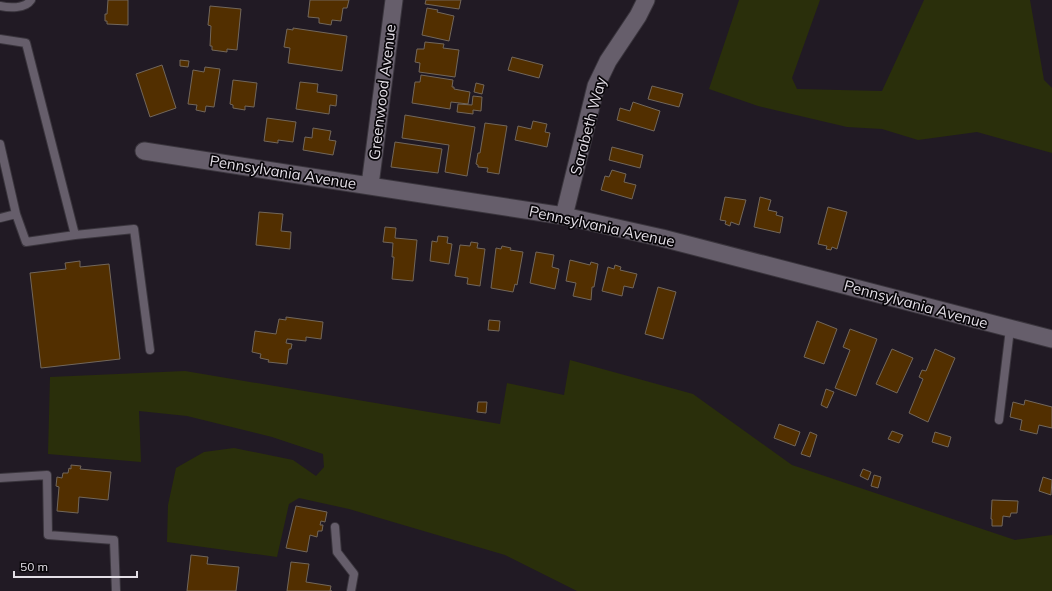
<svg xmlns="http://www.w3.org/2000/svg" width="1052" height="591" font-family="Mulish,sans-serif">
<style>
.green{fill:#2a2f0b}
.building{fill:#522f00;stroke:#72675b}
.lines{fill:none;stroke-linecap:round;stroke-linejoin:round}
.service-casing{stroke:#3a353d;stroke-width:10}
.minor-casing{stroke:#3a353d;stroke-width:19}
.service{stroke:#665e6b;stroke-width:8}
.minor{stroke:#665e6b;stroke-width:17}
.labels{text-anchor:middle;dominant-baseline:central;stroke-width:3.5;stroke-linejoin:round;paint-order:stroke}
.street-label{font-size:15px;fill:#e3dee6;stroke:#09060a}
</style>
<rect width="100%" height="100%" fill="#211a24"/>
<path class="green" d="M739 0H820L792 78 797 89 882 91 924 0H1030L1044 80 1052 88V153L977 132 918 140 882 129 847 127 758 106 709 89Z
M570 360 693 394 792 465 1015 540 1052 535V591H577L505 555 349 509 299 498 289 504 277 557 167 542 168 505 176 468 204 452 234 448 293 460 316 476 324 467 323 454 272 437 187 416 139 411 141 462 48 454 50 377 185 371 500 424 507 383 564 395Z"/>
<path class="building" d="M108 0H128V25L107 24V21H105V14H107Z
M310 0H349L347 8H343L341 21 332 20 331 25 319 23V18L308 17Z
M426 0H461L459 9 425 4Z
M210 6 241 9 237 50 227 49V52L212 50V46H210L211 26 208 25Z
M427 8 438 10 437 12 454 16 449 41 422 35Z
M293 28 347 36 342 71 288 63 290 48 284 47 287 29 293 30Z
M425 42 444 44 443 48 459 50 455 77 419 72 420 63 415 62 417 49H424Z
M512 57 543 65 539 78 508 70Z
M180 60 189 61 188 67 180 66Z
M162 65 176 108 150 117 136 74Z
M205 67 220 69 214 107 206 106 205 112 196 110 197 105 188 104 193 70 204 72Z
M421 75 453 80 452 87H454V89L470 92 468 104 451 102 450 109 412 103 415 82H420Z
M233 80 257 83 254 107 245 106V110L233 108V105L230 104Z
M300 82 318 84 317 92 337 95 336 106 330 105 329 114 296 109Z
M476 83 484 85 482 94 474 92Z
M652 86 683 94 679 107 648 99Z
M473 96 482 97 481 111 473 110V114L457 112 458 104 472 105Z
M633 102 660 111 654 131 617 120 620 108 630 111Z
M405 115 475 127 467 176 445 172 449 145 402 138Z
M267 118 296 122 293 142 278 140V143L264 141Z
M533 121 547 124 545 132 550 133 547 147 515 140 518 126 531 129Z
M485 123 507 126 499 174 487 172 488 168 478 167V165L476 164 478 153H480Z
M313 128 331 131 329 140 336 141 333 155 303 150 305 137 312 138Z
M395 142 442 149 438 173 391 167Z
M612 147 643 155 640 168 609 160Z
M612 170 626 174 624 182 636 185 632 199 601 190 605 176 609 177Z
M725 197 746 200 739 225 731 222 730 226 725 224 726 221 720 220Z
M760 197 771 200 768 210 777 212 776 215 783 217 780 233 754 227Z
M828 207 847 212 837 249 832 247 831 250 826 249 827 246 818 244Z
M259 212 283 214 281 231 291 232 290 249 256 245Z
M385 227 396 228 395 238 417 240 413 281 392 279 394 257H392L393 243 383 242Z
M438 236 448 237 447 243 452 244 449 264 430 261 432 241 437 242Z
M471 242 478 243 477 248 485 249 480 286 467 284 468 278 455 276 460 245 470 246Z
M502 246 511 248 510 250 523 252 517 285 515 284 513 292 491 288 496 248 501 249Z
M536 252 554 255 552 267 559 269 555 289 530 283Z
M570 260 590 265 591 262 598 264 594 287H592L591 300 573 296 576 283 566 281Z
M80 261V267L109 264 120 359 41 368 30 273 66 269 65 263Z
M615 265 621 267 620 270 637 274 633 288 624 286 622 296 602 291 608 267 614 269Z
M658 287 676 292 663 339 645 334Z
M286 317 323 322 321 339 306 337V341L287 339 286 343 292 344 291 349H289L287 364 268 362 269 360 260 358 261 354 252 352 255 331 276 334 279 319 286 320Z
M489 320 500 321 499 331 488 330Z
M817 321 837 329 824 364 804 357Z
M850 329 877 339 856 396 835 388 850 350 843 347Z
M892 349 913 358 897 393 876 384Z
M935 349 955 358 928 422 909 413 923 379 919 377 922 370 926 371Z
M826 389 834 392 827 408 821 405Z
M1025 400 1052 407V428L1039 425 1037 434 1020 430 1022 420 1010 417 1013 402 1024 405Z
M478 402H487L486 413 477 412Z
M779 424 800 432 795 446 774 438Z
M892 431 903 435 899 443 888 439Z
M810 432 817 435 810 457 801 454Z
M935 432 951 437 948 447 932 442Z
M71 465 81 466 80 469 111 472 108 500 79 497 78 513 57 511 59 487 56 486 57 477 62 478 63 473H68L69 468 71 469Z
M863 469 871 472 868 480 860 476Z
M874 475 881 477 878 488 871 486Z
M1043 477 1052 480 1051 495 1039 491Z
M992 500 1018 501 1017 513H1011L1010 517 1003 516 1002 526H992V519H991Z
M296 506 327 512 325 522 321 521 320 525H323L322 531H318L317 537 310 535 307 552 286 548Z
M191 555 208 557 207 564 239 567 236 591H187Z
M291 562 309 564 306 582 331 586 330 591H332H287Z"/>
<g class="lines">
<g class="service-casing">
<path id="service" d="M0 6C9 8 25 9 31 0
M0 39 26 43 75 235 26 242 16 214 0 218
M0 144 16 214
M75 235 134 229 150 350
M999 420 1010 329
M0 478 47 475 48 535 114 540 116 591
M335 527 337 552 354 574 351 591"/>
</g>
<g class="minor-casing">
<path id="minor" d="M144 151 564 216 662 238 1052 339
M370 185 394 0
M564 216 596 86 608 61 638 16 646 0"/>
</g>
<use href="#service" class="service"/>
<use href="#minor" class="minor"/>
</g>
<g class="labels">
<g class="street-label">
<text transform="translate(382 92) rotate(-83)">Greenwood Avenue</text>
<text transform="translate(588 126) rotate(-75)">Sarabeth Way</text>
<text transform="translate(283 172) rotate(9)">Pennsylvania Avenue</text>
<text transform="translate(602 226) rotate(12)">Pennsylvania Avenue</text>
<text transform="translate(916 304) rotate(15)">Pennsylvania Avenue</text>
</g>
</g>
<path d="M14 571v6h123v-6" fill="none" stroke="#e3dee6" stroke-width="2"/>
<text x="20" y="571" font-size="12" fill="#e3dee6" stroke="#09060a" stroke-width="3" paint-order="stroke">50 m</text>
</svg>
